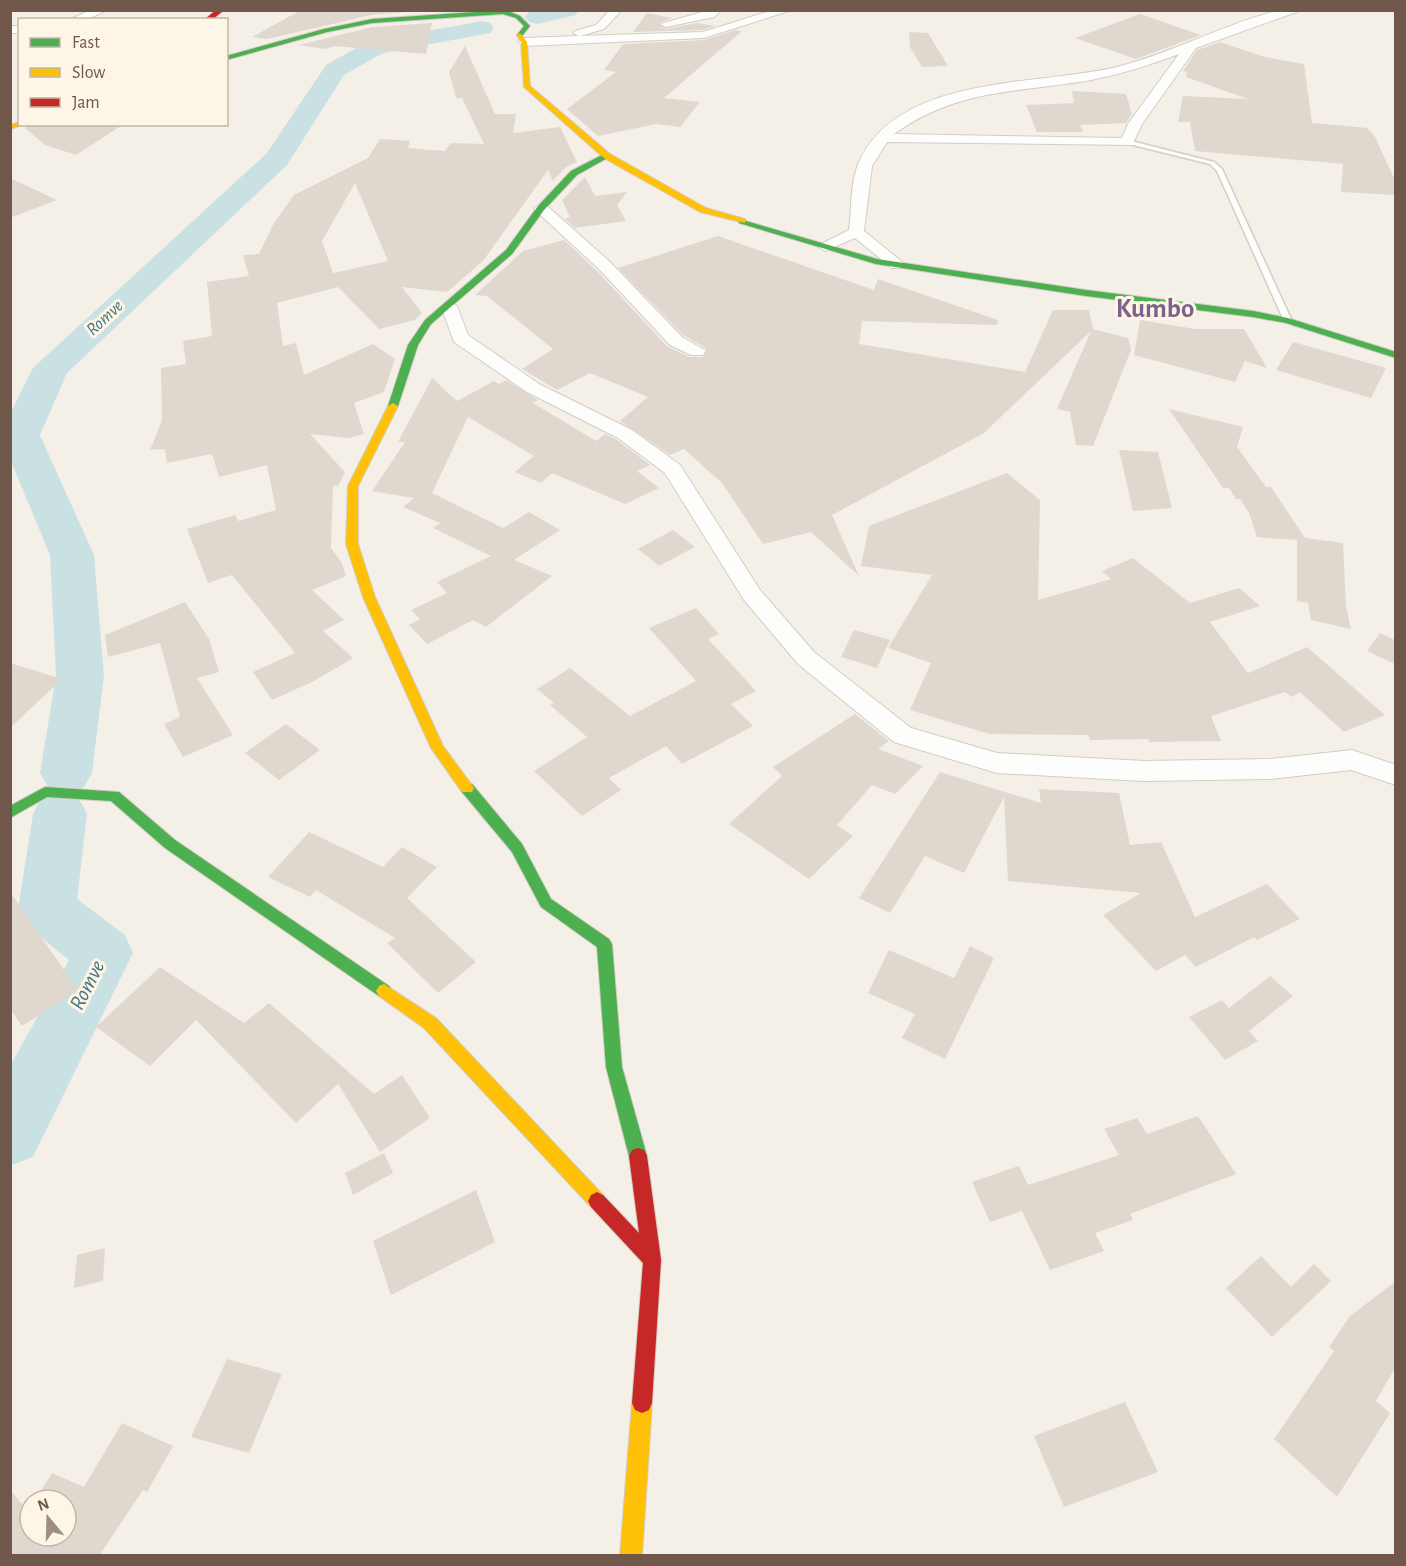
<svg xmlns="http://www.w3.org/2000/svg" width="1406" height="1566" font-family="'Alegreya Sans',sans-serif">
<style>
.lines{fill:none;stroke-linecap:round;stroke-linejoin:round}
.river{fill:#cae1e3;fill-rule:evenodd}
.building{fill:#e0d8cf;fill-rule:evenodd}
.lane-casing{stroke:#d3cdc5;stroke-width:3}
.street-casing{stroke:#d3cdc5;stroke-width:2}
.fast-casing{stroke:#d3ccc4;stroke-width:2}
.slow-casing{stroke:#d3ccc4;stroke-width:2}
.jam-casing{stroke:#d3ccc4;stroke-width:2}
.lane{fill:#fdfdfb;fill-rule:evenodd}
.street{fill:#fdfdfb;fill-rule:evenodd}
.fast{fill:#4caf50;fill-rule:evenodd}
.slow{fill:#ffc107;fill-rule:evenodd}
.jam{fill:#c62828;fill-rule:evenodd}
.labels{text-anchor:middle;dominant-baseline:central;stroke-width:6;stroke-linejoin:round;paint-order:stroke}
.far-water-label{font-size:18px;font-style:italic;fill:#467581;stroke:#fdf5e6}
.water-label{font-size:22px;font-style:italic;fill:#467581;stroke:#fdf5e6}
.far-town-label{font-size:27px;font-weight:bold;fill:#7f628c;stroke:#fdf5e6}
</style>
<rect width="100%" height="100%" fill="#f4f0e7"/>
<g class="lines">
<path class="river" d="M535 10H579L576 15 537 24 529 22 525 17 529 12Z
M482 21 490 23 494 28 490 33 383 53 344 75 287 165 67 373 40 435 94 555 104 676 92 773 84 787 66 793 48 787 40 773 56 676 50 555 10 459V414L33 368 267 153 326 65 367 42Z
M60 793 79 799 87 814 77 899 125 935 133 953 33 1157 10 1166V1066L69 960 27 926 18 909 33 814 41 799Z"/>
</g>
<path class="building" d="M301 10H427L372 15 267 39 252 37Z
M647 13 672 18 658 23 665 29 697 23 715 26 703 30 633 32Z
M1140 14 1201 35 1136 59 1075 38Z
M432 23 426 54 335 46 325 49 299 45 372 27Z
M736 30 742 31 664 98 700 102 680 127 656 124 598 136 567 109 616 72 604 70 623 44 704 40Z
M909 32 928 33 948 66 922 67 910 47Z
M1220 42 1265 57 1304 64 1312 123 1367 128 1374 135 1395 180V195L1341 192 1343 164 1195 151 1190 122H1178L1183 96 1248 99 1186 77 1187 72 1183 71 1197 50Z
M465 46 495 114H516L513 133 560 127 577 162 566 167 553 181 548 170 483 261 447 292 402 287 422 313 415 320 379 329 338 287 277 303 283 346 296 343 304 375 373 344 395 359 384 392 354 403 364 434 348 438 310 434 345 472 338 486 333 485 331 548 342 563 346 576 312 590 344 620 323 631 353 658 314 681 272 700 253 672 295 653 232 575 208 583 187 529 235 515 238 521 276 510 267 465 219 477 212 454 167 463 165 449 150 450 162 420 161 368 186 364 183 341 212 336 207 282 249 276 243 255 259 254 274 223 294 195 368 158 380 139 410 141 408 148 445 151 451 143 484 144 462 98H456L449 72ZM355 183 388 261 333 273 322 241Z
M1072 91 1126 94 1132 114 1126 123 1080 125 1083 132H1037L1026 105 1074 103Z
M30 124H124L76 155 45 145 25 128Z
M585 177 595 196 627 192 617 205 626 221 575 228 565 219 570 217 562 200Z
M10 178 57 200 10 218Z
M718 236 874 290 878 279 998 320 997 325 862 321 859 344 1025 372 1053 310H1089L1093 329 1128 338 1131 350 1093 446 1076 445 1070 412 1057 409 1091 331 984 433 832 515 859 576 811 532 763 544 722 483 684 449 670 455 620 421 648 397 590 373 557 390 522 369 553 349 487 296 475 295 523 251 564 240 596 270 668 347 690 357H703L707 349 683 335 618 268Z
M1140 320 1195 329H1244L1267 368 1245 361 1235 382 1134 355Z
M1293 342 1386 368 1371 398 1276 370Z
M432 378 457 401 494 381 499 384 506 380 538 400 533 403 596 441 605 434 617 440 650 465 637 471 659 488 625 504 552 473 541 483 515 472 534 456 468 417 432 493 503 528 529 512 560 530 514 560 552 576 486 627 473 620 427 644 409 625 420 619 411 610 447 593 437 582 491 556 433 528 440 523 403 507 414 498 372 491 405 442H398Z
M1169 409 1243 427 1237 447 1266 487H1271L1305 538 1343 543 1346 607 1351 629 1311 620 1308 603 1297 601V540L1257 537 1249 513 1240 499H1236L1229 488H1223Z
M1119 450 1158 452 1172 508 1133 511Z
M1007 473 1040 500 1038 600 1111 579 1102 571 1133 558 1190 603 1239 588 1260 606 1210 622 1248 673 1307 647 1385 715 1344 732 1300 692 1292 697 1285 692 1211 716 1221 741 1149 742 1148 739 1090 740 1088 735 989 734 910 710 931 663 888 648 932 575 861 566 869 526Z
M673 530 695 547 659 566 638 549Z
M185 602 209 639 219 672 197 678 233 735 183 757 164 724 180 717 160 643 108 657 105 635Z
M696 608 719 634 708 639 756 691 731 704 753 726 682 764 666 746 609 778 621 790 582 816 534 771 587 737 550 705 554 703 537 689 570 668 630 716 696 681 649 628Z
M854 630 890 640 877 668 841 657Z
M1380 633 1395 640V664L1367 651Z
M10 663 62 679 10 728Z
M855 714 889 741 878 749 923 766 895 794 872 785 837 825 853 836 809 879 729 824 782 776 773 767Z
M286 724 320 750 279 780 245 753Z
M940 772 1041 803 1039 789 1119 793 1130 845 1161 842 1195 917 1267 884 1300 919 1257 940 1254 937 1196 967 1185 955 1156 971 1103 915 1141 893 1008 881 1004 797 964 873 925 856 890 913 859 898Z
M309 832 383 867 402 847 437 867 407 898 476 962 438 993 387 943 395 938 316 890 310 897 268 877Z
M10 892 78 990 22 1026 10 1009Z
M970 946 994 958 945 1059 902 1038 915 1014 868 993 889 950 954 978Z
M160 967 244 1023 269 1003 374 1094 402 1075 430 1118 380 1152 338 1084 296 1123 196 1020 150 1066 96 1027Z
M1270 976 1293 996 1249 1031 1258 1041 1225 1060 1189 1017 1222 1000 1229 1008Z
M1198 1116 1236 1174 1130 1214 1133 1220 1095 1233 1104 1251 1050 1270 1022 1211 990 1222 972 1182 1019 1166 1028 1185 1119 1155 1104 1129 1137 1118 1147 1134Z
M384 1153 393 1173 353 1195 345 1173Z
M476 1190 495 1242 391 1295 373 1241Z
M105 1248 103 1281 74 1288 77 1255Z
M1261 1256 1291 1287 1314 1264 1331 1281 1272 1337 1226 1288Z
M1395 1282V1368L1376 1401 1390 1413 1337 1497 1274 1439 1334 1351 1329 1347 1350 1316Z
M227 1359 282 1374 249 1453 191 1437Z
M1125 1402 1158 1472 1064 1507 1034 1436Z
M122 1423 173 1446 147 1492 143 1490 99 1556H10V1490L28 1511 30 1508V1536H66V1500H35L52 1473 84 1487Z"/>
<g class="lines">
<g class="lane-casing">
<path id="lane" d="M1127 140 1214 162 1222 169 1292 321 1291 323 1284 321 1217 171 1210 164 1125 143 1124 142Z"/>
</g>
<g class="street-casing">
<path id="street" d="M90 10H107L86 20H69Z
M610 10H622L604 29 580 36 703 32 773 10H792L704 38 524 46 518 42 524 38 579 36 573 33 575 31 596 25Z
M709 10H722L714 17 666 27 660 24Z
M1280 10H1302L1196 48 1142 124 1132 145 887 142 872 166 864 231 906 265 904 268H892L855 238 825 251 817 246 849 230C852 208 850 182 859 162 899 74 1038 86 1117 67 1173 53 1224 24 1280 10ZM1179 54 1128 124 1122 138 894 134C958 88 1017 93 1091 80 1121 74 1150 65 1179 54Z
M10 26H20V33H10Z
M541 204 546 205 610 262 682 337 706 351 703 355H691L670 345 598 268 536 211 534 208Z
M449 301 457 306 468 335 539 384 632 430 680 465 760 590 814 652 911 728 997 753 1144 761 1270 759 1352 750 1396 765V785L1351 770 1270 779 1144 781 997 773 894 742 798 664 744 600 665 473 618 438 527 392 454 342 441 306Z"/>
</g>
<g class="fast-casing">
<path id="fast" d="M505 10 520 16 530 26 522 36 517 35 524 26 516 18 503 14 372 23 327 32 226 60V56L324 29 372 19Z
M604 154 611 156 577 175 544 210 512 254 431 324 418 345 398 406 390 408 388 406 408 345 425 320 506 250 538 206 571 171Z
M739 219 877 259 1086 290 1253 311 1288 318 1396 352V358L1286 323 1253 317 1086 296 876 264 739 223Z
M467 783 472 784 522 844 551 899 609 939 612 944 622 1067 647 1156 644 1162 638 1164 632 1162 629 1156 606 1067 597 947 541 907 512 852 462 792 460 788 462 784Z
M45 787 119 792 175 840 389 986 392 991 389 996 384 998 379 996 165 848 111 801 47 797 10 818V806Z"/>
</g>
<g class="slow-casing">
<path id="slow" d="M520 33 527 42 530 86 610 154 706 208 745 219V223L700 212 604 158 524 87 521 42 517 35Z
M20 122 22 125 10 129V125Z
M393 403 398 406 358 486V544L375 597 443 746 474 788 472 792H462L431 748 363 597 346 544 348 486 388 406Z
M384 984 436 1018 603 1195 606 1201 603 1207 597 1210 591 1207 424 1028 379 996 376 991 379 986Z
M642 1393 649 1396 652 1403 642 1556H620L632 1403 635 1396Z"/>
</g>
<g class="jam-casing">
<path id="jam" d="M216 10H224L212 20H204Z
M638 1148 644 1150 647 1156 661 1260 652 1403 649 1410 642 1413 635 1410 632 1403 643 1263 591 1207 588 1201 591 1195 597 1192 603 1195 639 1233 629 1156 632 1150Z"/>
</g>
<use href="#lane" class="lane"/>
<use href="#street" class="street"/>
<use href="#fast" class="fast"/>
<use href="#slow" class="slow"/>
<use href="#jam" class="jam"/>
</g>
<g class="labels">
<g class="far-water-label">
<text transform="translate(105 318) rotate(-43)">Romve</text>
</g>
<g class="water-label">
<text transform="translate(87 985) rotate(-63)">Romve</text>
</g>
<g class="far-town-label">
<text x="1155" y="308">Kumbo</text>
</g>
</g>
<rect width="1406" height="1566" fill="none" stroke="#6f584a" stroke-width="24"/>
<rect x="18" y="18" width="210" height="108" fill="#fdf5e6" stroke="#c4b6a8" stroke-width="1.5"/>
<rect x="30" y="38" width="30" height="9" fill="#4caf50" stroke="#c4b6a8" stroke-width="1.5"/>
<text x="72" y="48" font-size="18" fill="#6f584a">Fast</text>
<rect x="30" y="68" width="30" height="9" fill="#ffc107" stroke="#c4b6a8" stroke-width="1.5"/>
<text x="72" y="78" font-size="18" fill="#6f584a">Slow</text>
<rect x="30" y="98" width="30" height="9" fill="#c62828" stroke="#c4b6a8" stroke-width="1.5"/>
<text x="72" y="108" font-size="18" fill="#6f584a">Jam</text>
<g transform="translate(48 1518) rotate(341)"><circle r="28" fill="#fdf5e6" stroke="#c4b6a8" stroke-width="1.5"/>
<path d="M0-4.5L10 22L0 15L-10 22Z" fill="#9e8d81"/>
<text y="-9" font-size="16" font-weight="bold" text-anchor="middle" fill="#6f584a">N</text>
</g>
</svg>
